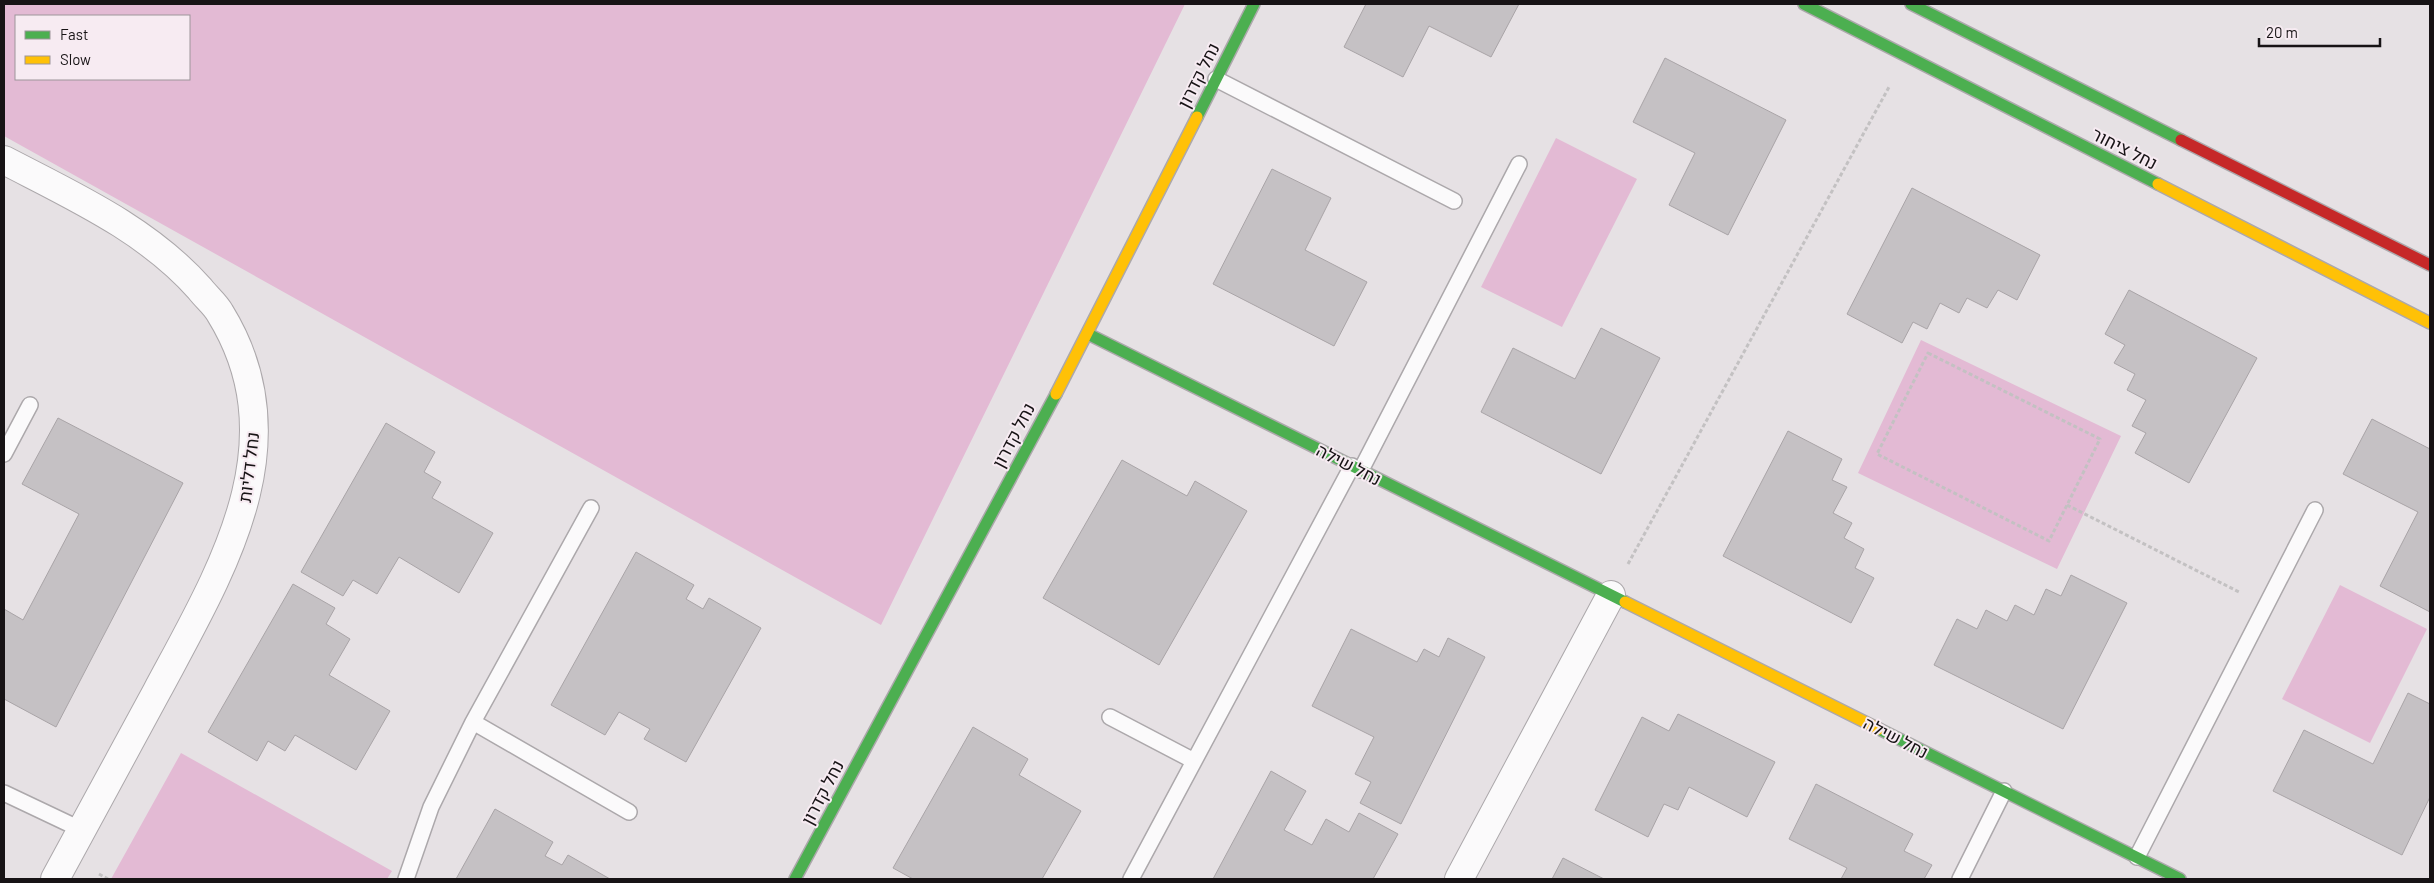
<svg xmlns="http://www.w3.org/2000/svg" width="2434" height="883" font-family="Barlow,Heebo,sans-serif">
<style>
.green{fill:#e3bad4;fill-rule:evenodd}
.building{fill:#c5c1c4;stroke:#a9a4a7}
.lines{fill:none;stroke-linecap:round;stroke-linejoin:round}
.lane-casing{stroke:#aca8ab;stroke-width:18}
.street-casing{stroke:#aca8ab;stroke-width:30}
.fast-casing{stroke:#aca8ab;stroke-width:14}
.slow-casing{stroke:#aca8ab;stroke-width:14}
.jam-casing{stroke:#aca8ab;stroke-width:14}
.path{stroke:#c3c1c2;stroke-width:3;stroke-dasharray:4 2.5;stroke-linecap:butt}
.lane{stroke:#fbfafb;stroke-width:15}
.street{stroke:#fbfafb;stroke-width:28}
.fast{stroke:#4caf50;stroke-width:11}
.slow{stroke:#ffc107;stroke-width:11}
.jam{stroke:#c62828;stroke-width:11}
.labels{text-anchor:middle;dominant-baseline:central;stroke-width:4;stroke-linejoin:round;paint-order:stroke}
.street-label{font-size:18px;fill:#171315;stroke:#f7ebf2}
</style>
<rect width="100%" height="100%" fill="#e6e1e4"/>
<path class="green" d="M4 4H1185L881 625 4 136ZM16 16H189V79H16Z
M1556 138 1637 179 1562 327 1481 287Z
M1921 340 2121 436 2057 569 1858 473Z
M2340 585 2427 629 2370 743 2282 699Z
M181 753 392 871 387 879H111Z"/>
<path class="building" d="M1366 4H1519L1491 57 1429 26 1403 77 1344 47Z
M1665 58 1786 120 1728 235 1669 205 1695 153 1633 122Z
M1272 169 1331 198 1305 250 1367 282 1334 346 1213 284Z
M1912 188 2040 255 2017 300 1998 290 1987 308 1967 298 1959 313 1940 303 1927 329 1913 322 1902 343 1847 314Z
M2129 290 2257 358 2189 483 2135 453 2146 433 2132 426 2146 400 2127 390 2135 374 2114 363 2125 345 2105 334Z
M1601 328 1660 358 1601 474 1481 412 1513 348 1575 379Z
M58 418 183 483 56 727 4 699V609L23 620 79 514 22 484Z
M2372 419 2430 449V612L2380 586 2418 512 2343 474Z
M386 423 435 452 424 472 441 482 432 498 493 533 459 593 399 557 377 594 353 580 343 596 301 572Z
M1788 431 1842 459 1832 480 1847 487 1833 513 1852 523 1844 538 1864 549 1855 568 1874 578 1851 623 1723 556Z
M1122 460 1187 496 1195 481 1247 511 1159 665 1043 598Z
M636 552 694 585 686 599 703 609 709 598 761 628 686 762 644 739 650 729 619 712 605 735 551 705Z
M2071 575 2127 603 2063 729 1934 665 1957 619 1977 629 1986 610 2007 621 2015 605 2034 615 2046 589 2061 596Z
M293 584 335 608 326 624 350 639 329 675 390 711 356 770 295 735 285 751 268 741 257 761 208 732Z
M1351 629 1417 662 1424 649 1439 657 1448 638 1485 657 1401 824 1360 803 1371 782 1355 774 1374 737 1312 706Z
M2408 693 2430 704V797L2402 855 2273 791 2304 730 2373 764Z
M1678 714 1775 762 1747 817 1689 787 1678 810 1664 804 1648 837 1595 810 1642 717 1669 731Z
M973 727 1028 759 1019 775 1081 811 1042 879H913L893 868Z
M1271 771 1306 791 1284 830 1312 845 1326 819 1349 832 1359 813 1398 834 1373 879H1213Z
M1816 784 1913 834 1904 851 1932 865 1924 879H1841L1847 868 1789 839Z
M495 809 553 842 545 856 562 865 568 855 610 879H456Z
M1563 858 1604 879H1552Z"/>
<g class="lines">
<g class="lane-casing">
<path id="lane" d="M1216 79 1454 201
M4 454 30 405
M1361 470 1519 164
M1110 717 1194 761
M473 722 629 812
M4 793 82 830
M2137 857 2315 510
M406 879 431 807 473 722 591 508
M1131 879 1352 466
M1960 879 2004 791"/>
</g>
<g class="street-casing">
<path id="street" d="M4 160C73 196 147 229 200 289 206 297 215 304 220 313 301 444 220 573 157 691 123 754 89 816 55 879
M1459 879 1611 595"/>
</g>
<g class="fast-casing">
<path id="fast" d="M1804 4 2158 184
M1911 4 2181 140
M1197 117 1254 4
M1088 334 1625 602
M1879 729 2180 879
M795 879 1056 394"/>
</g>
<g class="slow-casing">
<path id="slow" d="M2158 184 2430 323
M1056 394 1197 117
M1625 602 1879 729"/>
</g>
<g class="jam-casing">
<path id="jam" d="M2181 140 2430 265"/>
</g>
<path class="path" d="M1928 353 2100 439 2049 541 1877 454Z
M2067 505 2241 593
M1628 564 1889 87
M99 874 108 879"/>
<use href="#lane" class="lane"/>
<use href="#street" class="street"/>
<use href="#fast" class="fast"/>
<use href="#slow" class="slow"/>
<use href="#jam" class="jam"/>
</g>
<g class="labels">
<g class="street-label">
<text transform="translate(1198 75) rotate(-63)">נחל קדרון</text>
<text transform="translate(2125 148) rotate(27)">נחל ציחור</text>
<text transform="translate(1013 435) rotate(-62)">נחל קדרון</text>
<text transform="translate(1349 464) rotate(27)">נחל שילה</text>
<text transform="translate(248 467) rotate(-83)">נחל דליות</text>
<text transform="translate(1896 737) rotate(27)">נחל שילה</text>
<text transform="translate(822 792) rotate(-62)">נחל קדרון</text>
</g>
</g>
<rect width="2434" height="883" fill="none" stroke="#171315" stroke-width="10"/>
<rect x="15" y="15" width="175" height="65" fill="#f7ebf2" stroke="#9d959a"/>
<rect x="25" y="31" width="25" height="8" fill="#4caf50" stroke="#9d959a"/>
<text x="60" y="40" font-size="15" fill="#171315">Fast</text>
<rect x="25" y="56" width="25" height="8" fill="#ffc107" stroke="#9d959a"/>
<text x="60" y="65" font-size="15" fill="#171315">Slow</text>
<path d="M2259 38v8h121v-8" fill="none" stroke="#171315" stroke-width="2.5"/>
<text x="2266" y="38" font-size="15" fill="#171315" stroke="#f7ebf2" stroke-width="4" paint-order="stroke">20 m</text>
</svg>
